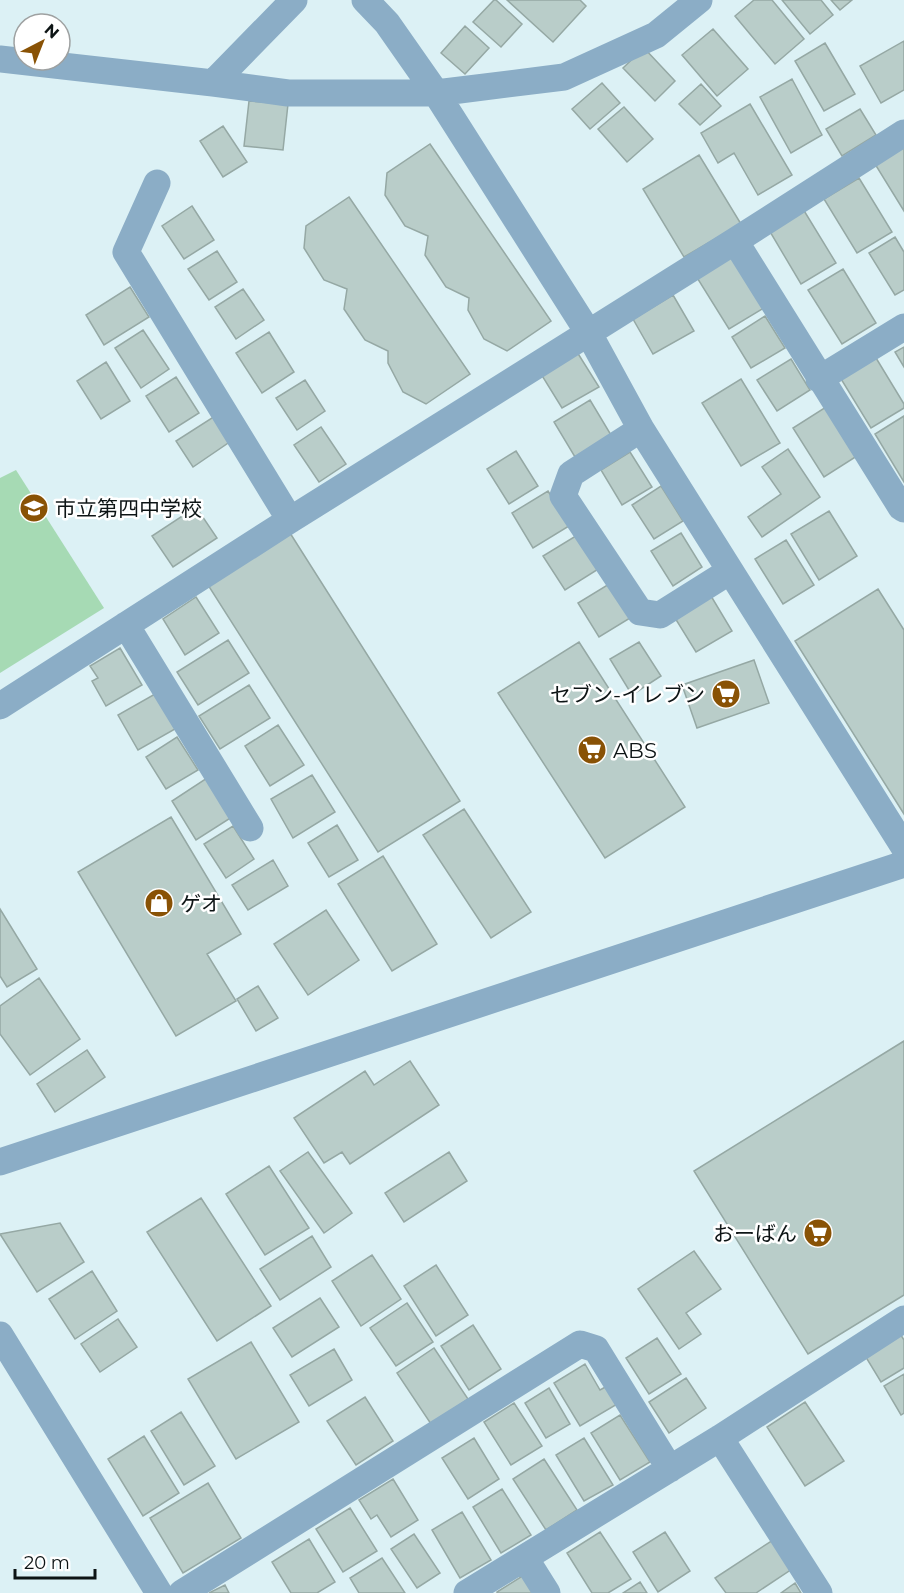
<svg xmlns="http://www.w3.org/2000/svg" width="904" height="1593" font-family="Montserrat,'Noto Sans JP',sans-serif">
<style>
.green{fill:#a6dab4}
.building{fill:#b9cdc9;stroke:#95a8a4;stroke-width:1.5}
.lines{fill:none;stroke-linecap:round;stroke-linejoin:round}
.minor{stroke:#8badc6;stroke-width:27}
.labels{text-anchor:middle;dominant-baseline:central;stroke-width:5;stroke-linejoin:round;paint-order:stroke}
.poi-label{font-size:21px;fill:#0d1415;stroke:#fff;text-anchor:start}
</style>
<rect width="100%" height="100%" fill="#dcf1f5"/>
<path class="green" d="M16 470 104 608 0 673V478Z"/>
<path class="building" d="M494 0H496L522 24 501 47 473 22Z
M507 0H580L586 6 553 42Z
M754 0H772L804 39 775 64 735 16Z
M782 0H821L833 15 810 34Z
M831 0H852L840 10Z
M465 26 489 48 465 74 441 53Z
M713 29 748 69 717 96 682 55Z
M904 41V90L881 103 860 66Z
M825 43 855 94 824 111 795 61Z
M644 48 675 81 655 101 623 68Z
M792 79 822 135 791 153 760 97Z
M602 83 620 103 590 129 572 109Z
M701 84 721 106 700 125 679 104Z
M249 101 288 104 283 150 244 146Z
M750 104 792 175 758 195 734 153 718 163 701 133Z
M624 107 653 139 627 162 598 129Z
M860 109 876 135 842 156 826 129Z
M223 126 247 162 223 177 200 141Z
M430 144 551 321 507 351 484 339 468 310 469 298 446 287 425 255 428 236 405 226 385 195 387 173Z
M904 147V211L875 164Z
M699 155 741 224 684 257 643 189Z
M859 178 892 232 857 253 824 199Z
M349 197 470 374 426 404 403 392 388 363V351L365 340 344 309 347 289 324 280 304 248 306 226Z
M192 206 214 240 184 259 162 226Z
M803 209 836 263 801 284 769 230Z
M895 237 904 252V290L895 295 869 253Z
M217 251 237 282 209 300 188 269Z
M731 255 764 308 729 329 696 276Z
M843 269 876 323 842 344 808 290Z
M130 287 149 317 104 345 86 315Z
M243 289 264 320 236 339 215 307Z
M673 295 694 331 653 354 633 319Z
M765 316 785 348 751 368 732 337Z
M143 330 169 369 141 388 115 348Z
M269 332 294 372 262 393 236 353Z
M904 347V367L895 352Z
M577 352 599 387 562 408 541 374Z
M873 353 904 404V408L871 428 838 374Z
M791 359 810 390 777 411 757 380Z
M106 362 130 401 101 419 77 381Z
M176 377 199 413 169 432 146 396Z
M741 379 780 443 741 466 702 403Z
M305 380 325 411 297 430 276 398Z
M590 400 611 435 575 457 554 422Z
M826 407 857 456 824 477 793 428Z
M215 416 231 441 193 467 176 441Z
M904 416V482L875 434Z
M321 427 346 464 319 482 294 445Z
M788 449 820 497 762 537 748 517 781 494 762 467Z
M516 451 538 486 509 504 487 469Z
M630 452 652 487 622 505 601 470Z
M661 486 683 521 654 539 632 505Z
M548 491 569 526 533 548 512 513Z
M196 507 217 538 173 567 152 536Z
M829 511 857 556 819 580 791 534Z
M290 533 460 801 378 852 208 585Z
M681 533 702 567 673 586 651 551Z
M579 534 600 568 565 590 543 556Z
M786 540 814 585 783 604 755 559Z
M614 581 635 615 599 637 578 603Z
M878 589 904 630V814L795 641Z
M711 596 732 631 696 652 675 618Z
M196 597 219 633 185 655 163 619Z
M228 640 249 673 198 705 177 672Z
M579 642 685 807 605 858 498 693Z
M639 642 661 676 632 695 610 659Z
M120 648 142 685 106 706 92 681 98 678 90 666Z
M754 660 769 703 697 728 682 685Z
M249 685 270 718 220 749 199 716Z
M155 694 175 729 138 750 118 715Z
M278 725 304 765 270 786 245 746Z
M177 737 198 770 166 789 146 757Z
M312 775 335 812 293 838 271 799Z
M207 778 232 817 196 840 172 801Z
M464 809 531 912 491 938 423 835Z
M171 817 241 934 207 954 236 1001 176 1036 78 872Z
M337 825 358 860 329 877 308 843Z
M233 826 254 859 226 878 204 844Z
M383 856 437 944 392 971 338 884Z
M273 860 288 886 248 910 232 885Z
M0 909 37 969 7 987 0 976Z
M326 910 359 960 308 995 274 944Z
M39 978 80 1039 30 1075 0 1034V1006Z
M258 986 278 1018 256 1031 237 999Z
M904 1041V1295L808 1354 694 1171Z
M87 1050 105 1077 55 1112 37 1084Z
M410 1061 439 1105 350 1164 342 1152 324 1163 294 1118 365 1071 374 1085Z
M308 1152 352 1213 324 1233 280 1171Z
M449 1152 467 1181 404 1222 385 1193Z
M269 1166 309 1228 265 1255 226 1194Z
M201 1198 271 1306 217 1341 147 1232Z
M60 1223 84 1262 37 1292 0 1234Z
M312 1236 331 1267 280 1300 260 1269Z
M694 1251 721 1289 686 1313 701 1334 679 1349 638 1289Z
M372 1255 401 1299 361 1326 332 1281Z
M436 1265 468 1315 436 1336 404 1286Z
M92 1271 117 1311 75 1339 49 1299Z
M320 1298 339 1327 292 1357 273 1328Z
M407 1303 433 1342 396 1366 370 1328Z
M118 1319 137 1347 100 1372 81 1344Z
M473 1325 501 1369 469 1390 441 1346Z
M899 1332 904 1340V1368L881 1382 864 1354Z
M657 1338 681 1374 649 1394 626 1358Z
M251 1342 299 1422 236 1459 188 1379Z
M434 1348 468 1399 431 1424 397 1373Z
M334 1349 352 1380 309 1406 290 1375Z
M585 1364 600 1390 609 1385 619 1403 580 1426 554 1383Z
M904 1374V1413L901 1415 884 1386Z
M686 1378 706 1408 669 1433 649 1402Z
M549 1388 570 1424 546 1438 525 1403Z
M365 1397 393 1441 356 1465 327 1421Z
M805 1402 844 1461 805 1486 767 1427Z
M514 1403 542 1446 511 1465 484 1422Z
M181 1412 215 1466 184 1485 151 1431Z
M620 1415 650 1462 620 1480 591 1433Z
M144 1436 179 1493 143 1516 108 1459Z
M474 1438 499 1479 468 1499 442 1458Z
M584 1438 613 1485 584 1501 556 1455Z
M544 1459 577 1510 546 1530 513 1479Z
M393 1479 418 1520 391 1537 377 1515 371 1519 359 1500Z
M208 1483 241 1538 183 1573 150 1518Z
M502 1489 531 1535 501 1553 473 1507Z
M350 1508 377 1551 343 1572 316 1529Z
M462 1512 491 1560 460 1578 432 1530Z
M600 1532 631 1579 608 1593H592L567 1553Z
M665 1532 690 1571 658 1592 633 1552Z
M414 1534 440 1573 417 1588 391 1549Z
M309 1539 335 1582 317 1593H291L272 1562Z
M773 1540 792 1569 756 1593H726L715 1578Z
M382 1558 405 1593H359L350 1578Z
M524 1575 535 1593H497V1592Z
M640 1582 647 1593H623Z
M795 1583 801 1593H781Z
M225 1585 229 1593H209Z"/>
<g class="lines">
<path class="minor" d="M365 0 387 23 436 93 588 332 641 429 904 847
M0 59 213 83 288 93H436L564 77 656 35 699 0
M213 83 294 0
M157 183 126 252 290 520
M735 241 901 507 904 509
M819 379 904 327
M641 429 571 474 563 496 640 612 660 615 730 571
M126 625 250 828
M0 706 290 520 735 241 904 133
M0 1162 904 864
M0 1335 159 1593
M720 1438 819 1593
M525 1558 547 1593
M182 1593 580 1344 596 1349 670 1469
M467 1593 720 1438 904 1319"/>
</g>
<defs>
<g id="school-disc" transform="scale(1.5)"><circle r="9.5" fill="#895205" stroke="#fff"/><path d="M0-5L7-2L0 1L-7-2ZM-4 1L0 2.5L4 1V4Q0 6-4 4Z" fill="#fff"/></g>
<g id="supermarket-disc" transform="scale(1.5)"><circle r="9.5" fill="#895205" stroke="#fff"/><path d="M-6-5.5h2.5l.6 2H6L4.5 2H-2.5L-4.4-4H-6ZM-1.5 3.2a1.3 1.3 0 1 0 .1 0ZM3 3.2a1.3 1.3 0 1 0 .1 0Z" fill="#fff"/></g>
<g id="shop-disc" transform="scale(1.5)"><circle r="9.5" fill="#895205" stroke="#fff"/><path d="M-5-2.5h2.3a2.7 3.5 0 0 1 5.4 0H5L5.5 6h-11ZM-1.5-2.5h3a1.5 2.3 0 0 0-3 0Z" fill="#fff"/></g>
</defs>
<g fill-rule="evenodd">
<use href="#school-disc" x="34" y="508"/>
<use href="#supermarket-disc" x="726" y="694"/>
<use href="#supermarket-disc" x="592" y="750"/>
<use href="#shop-disc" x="159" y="903"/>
<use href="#supermarket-disc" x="818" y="1233"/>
</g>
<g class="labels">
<g class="poi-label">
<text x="55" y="508">市立第四中学校</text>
<text x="705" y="694" text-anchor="end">セブン-イレブン</text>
<text x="613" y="750">ABS</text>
<text x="180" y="903">ゲオ</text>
<text x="797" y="1233" text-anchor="end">おーばん</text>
</g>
</g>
<g transform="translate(42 42) rotate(42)"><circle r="28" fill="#ffffff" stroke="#9ea1a1" stroke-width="1.5"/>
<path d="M0-4.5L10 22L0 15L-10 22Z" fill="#895205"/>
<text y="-9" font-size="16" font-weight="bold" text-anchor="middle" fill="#0d1415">N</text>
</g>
<path d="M15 1569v9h80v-9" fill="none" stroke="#0d1415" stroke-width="3"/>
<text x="24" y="1569" font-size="18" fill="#0d1415" stroke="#ffffff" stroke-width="4.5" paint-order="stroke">20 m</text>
</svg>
